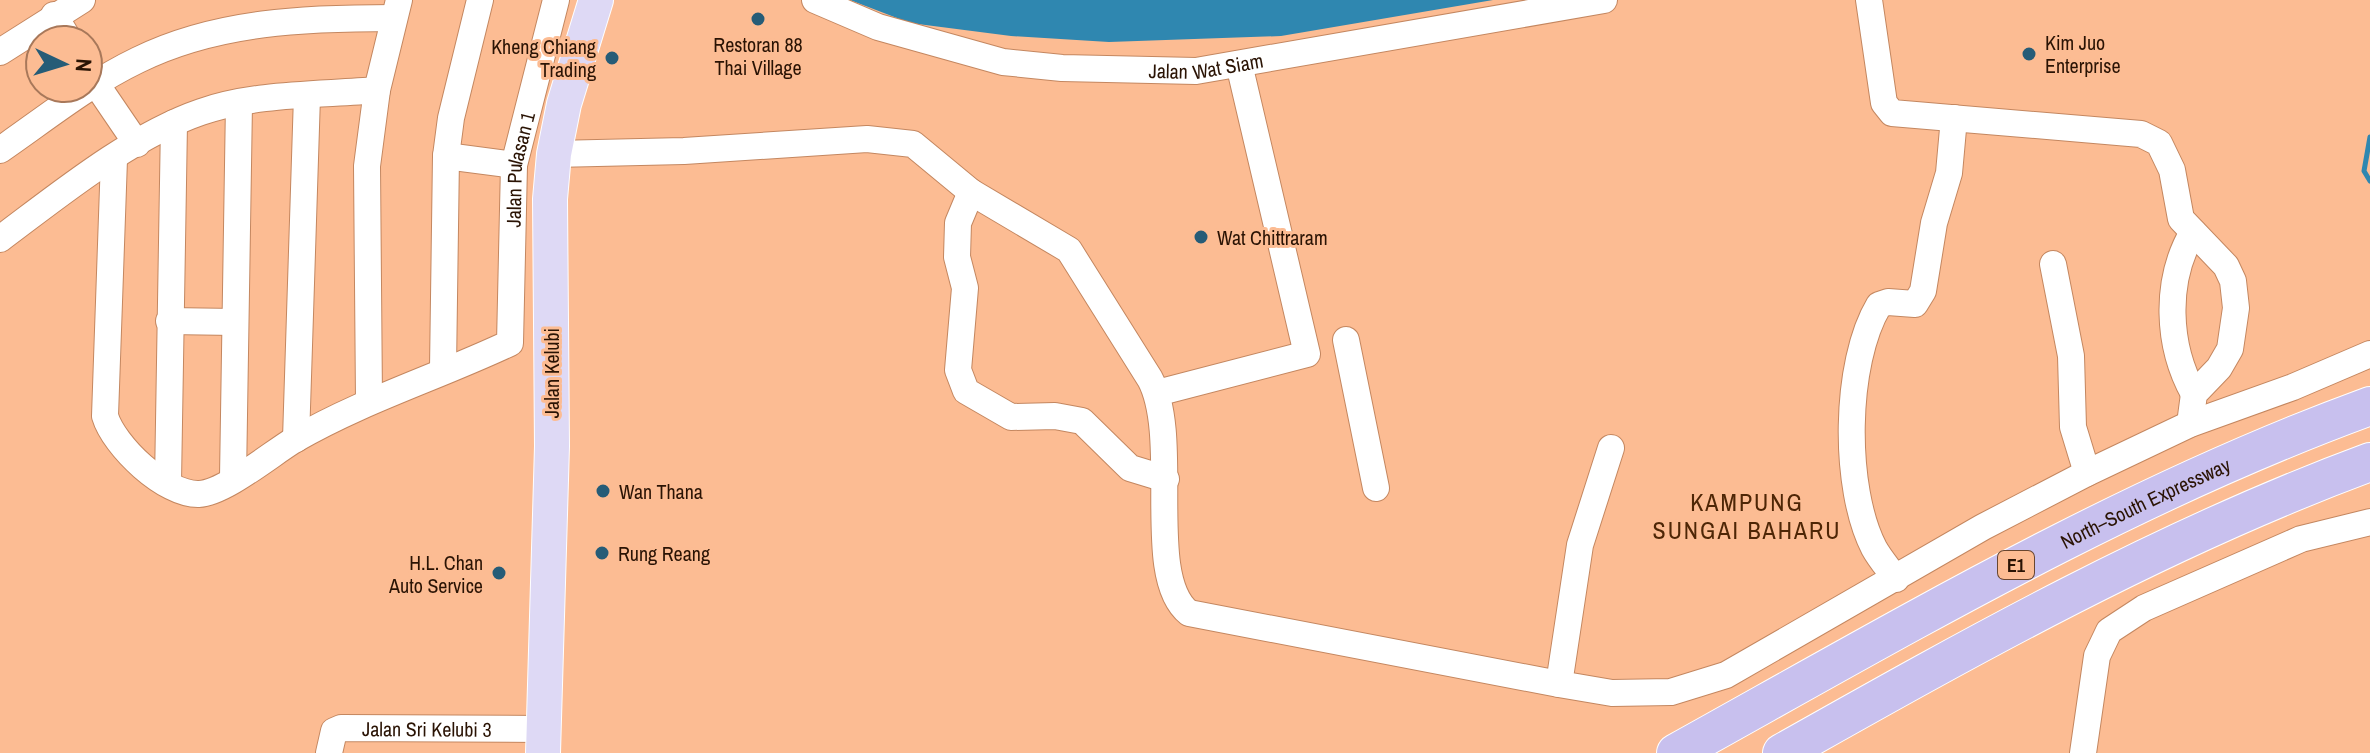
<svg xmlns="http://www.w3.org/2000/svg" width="2370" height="753" font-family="'Archivo Narrow',sans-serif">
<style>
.water{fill:#2f87b0}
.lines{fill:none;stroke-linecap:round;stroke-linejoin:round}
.stream{stroke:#2f87b0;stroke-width:5}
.minor-casing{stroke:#c48760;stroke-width:28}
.major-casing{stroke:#fff;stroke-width:36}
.highway-casing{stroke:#fff;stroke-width:40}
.minor{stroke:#fff;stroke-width:26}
.major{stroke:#ded9f5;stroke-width:34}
.highway{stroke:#c8c0ee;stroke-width:38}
.poi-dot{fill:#265c77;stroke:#fcbc93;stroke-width:3}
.labels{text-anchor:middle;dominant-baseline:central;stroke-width:6;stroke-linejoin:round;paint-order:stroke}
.shield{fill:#fcbc93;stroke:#69462f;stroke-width:2}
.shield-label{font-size:18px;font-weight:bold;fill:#2a1304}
.poi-label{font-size:20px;fill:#2a1304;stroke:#fcbc93;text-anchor:start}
.street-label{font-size:20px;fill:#2a1304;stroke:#fcbc93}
.quarter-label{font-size:24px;letter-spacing:2px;fill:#4e2606;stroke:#fcbc93}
</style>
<rect width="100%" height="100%" fill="#fcbc93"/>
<path class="water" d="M850 0H1493L1281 36 1109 42 1011 36 910 23Z"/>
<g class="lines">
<path class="stream" d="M2370 137 2364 171 2370 181"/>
<g class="minor-casing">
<g id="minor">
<path id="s1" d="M815 0 878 27 1003 62 1062 68 1196 71 1604 0"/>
<path d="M1869 0 1884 103 1892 113 2141 134 2159 143 2172 170 2181 219 2226 266 2233 281 2236 308 2230 349 2219 368 2194 394 2190 424"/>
<path d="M54 15 69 40"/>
<path d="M0 52 82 0"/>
<path d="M88 72 137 144"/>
<path d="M0 150C45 119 88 84 138 60 217 21 307 18 394 18"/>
<path d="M554 154 684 151 867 139 913 144 971 192 1069 250 1150 379C1182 439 1143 577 1189 613L1559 684 1612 693 1671 692 1726 675 1983 527 2087 473 2190 424 2293 387 2370 354"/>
<path d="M446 156 514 165"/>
<path id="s2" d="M114 159 105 416C114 446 165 495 199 494 224 493 271 454 294 440 363 400 438 377 510 343L514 165 556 0"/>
<path d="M971 192 958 223 957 257 965 288 958 370 966 391 1011 417 1055 416 1082 421 1130 468 1166 479"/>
<path d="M2193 232C2164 281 2167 346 2194 394"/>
<path d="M0 239C59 195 131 136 201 112 255 93 320 95 377 90"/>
<path d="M2053 264 2071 356 2073 427 2087 473"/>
<path d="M169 321 235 322"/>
<path d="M1346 340 1376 488"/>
<path d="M443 369 446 156 451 118 480 0"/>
<path d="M1157 393 1307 354 1239 64"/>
<path d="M369 401 367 166 377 90 399 0"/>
<path d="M296 439 307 96"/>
<path d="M233 478 239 103"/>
<path d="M168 482 174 123"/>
<path d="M1896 579C1889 569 1880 559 1874 548 1843 488 1844 363 1879 305L1888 302 1915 304 1923 291 1934 223 1949 173 1954 118"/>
<path d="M1559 684 1580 545 1611 448"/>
<path id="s3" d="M329 753 334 731 341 728 543 729"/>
<path d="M2083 753 2097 656 2109 631 2144 608 2301 539 2370 522"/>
</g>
</g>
<g class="major-casing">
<path id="major" d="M543 753 552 446 550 199 554 154 564 104 596 0"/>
</g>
<g class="highway-casing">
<g id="highway">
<path id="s4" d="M1676 753C1903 627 2126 495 2370 406"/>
<path d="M1782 753C1972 646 2164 538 2370 462"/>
</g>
</g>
<use href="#minor" class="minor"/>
<use href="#major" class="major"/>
<use href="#highway" class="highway"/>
</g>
<g class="poi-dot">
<circle cx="758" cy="19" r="8"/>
<circle cx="2029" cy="54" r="8"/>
<circle cx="612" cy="58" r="8"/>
<circle cx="1201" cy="237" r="8"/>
<circle cx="603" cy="491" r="8"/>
<circle cx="602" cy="553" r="8"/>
<circle cx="499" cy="573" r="8"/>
</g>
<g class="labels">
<rect class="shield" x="1998" y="551" width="36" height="28" rx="6"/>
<g class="shield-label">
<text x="2016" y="565">E1</text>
</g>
<g class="poi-label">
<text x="2045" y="42">Kim Juo<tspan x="2045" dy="23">Enterprise</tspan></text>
<text x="758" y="44" text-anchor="middle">Restoran 88<tspan x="758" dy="23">Thai Village</tspan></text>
<text x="596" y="46" text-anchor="end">Kheng Chiang<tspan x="596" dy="23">Trading</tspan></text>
<text x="1217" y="237">Wat Chittraram</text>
<text x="619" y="491">Wan Thana</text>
<text x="618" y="553">Rung Reang</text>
<text x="483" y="562" text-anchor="end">H.L. Chan<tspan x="483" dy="23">Auto Service</tspan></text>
</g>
<g class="street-label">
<text stroke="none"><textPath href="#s1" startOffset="402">Jalan Wat Siam</textPath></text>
<text stroke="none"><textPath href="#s2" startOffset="906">Jalan Pulasan 1</textPath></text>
<text transform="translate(551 373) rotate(-90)">Jalan Kelubi</text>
<text stroke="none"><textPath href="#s4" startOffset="532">North–South Expressway</textPath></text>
<text stroke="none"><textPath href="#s3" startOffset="116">Jalan Sri Kelubi 3</textPath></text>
</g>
<g class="quarter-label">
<text x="1747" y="502">KAMPUNG<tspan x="1747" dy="28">SUNGAI BAHARU</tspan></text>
</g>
</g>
<g transform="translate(64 64) rotate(94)"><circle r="38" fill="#fcbc93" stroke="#a8785a" stroke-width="2"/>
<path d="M0-6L14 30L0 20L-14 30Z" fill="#265c77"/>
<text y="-12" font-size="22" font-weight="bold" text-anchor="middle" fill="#2a1304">N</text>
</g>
</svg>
